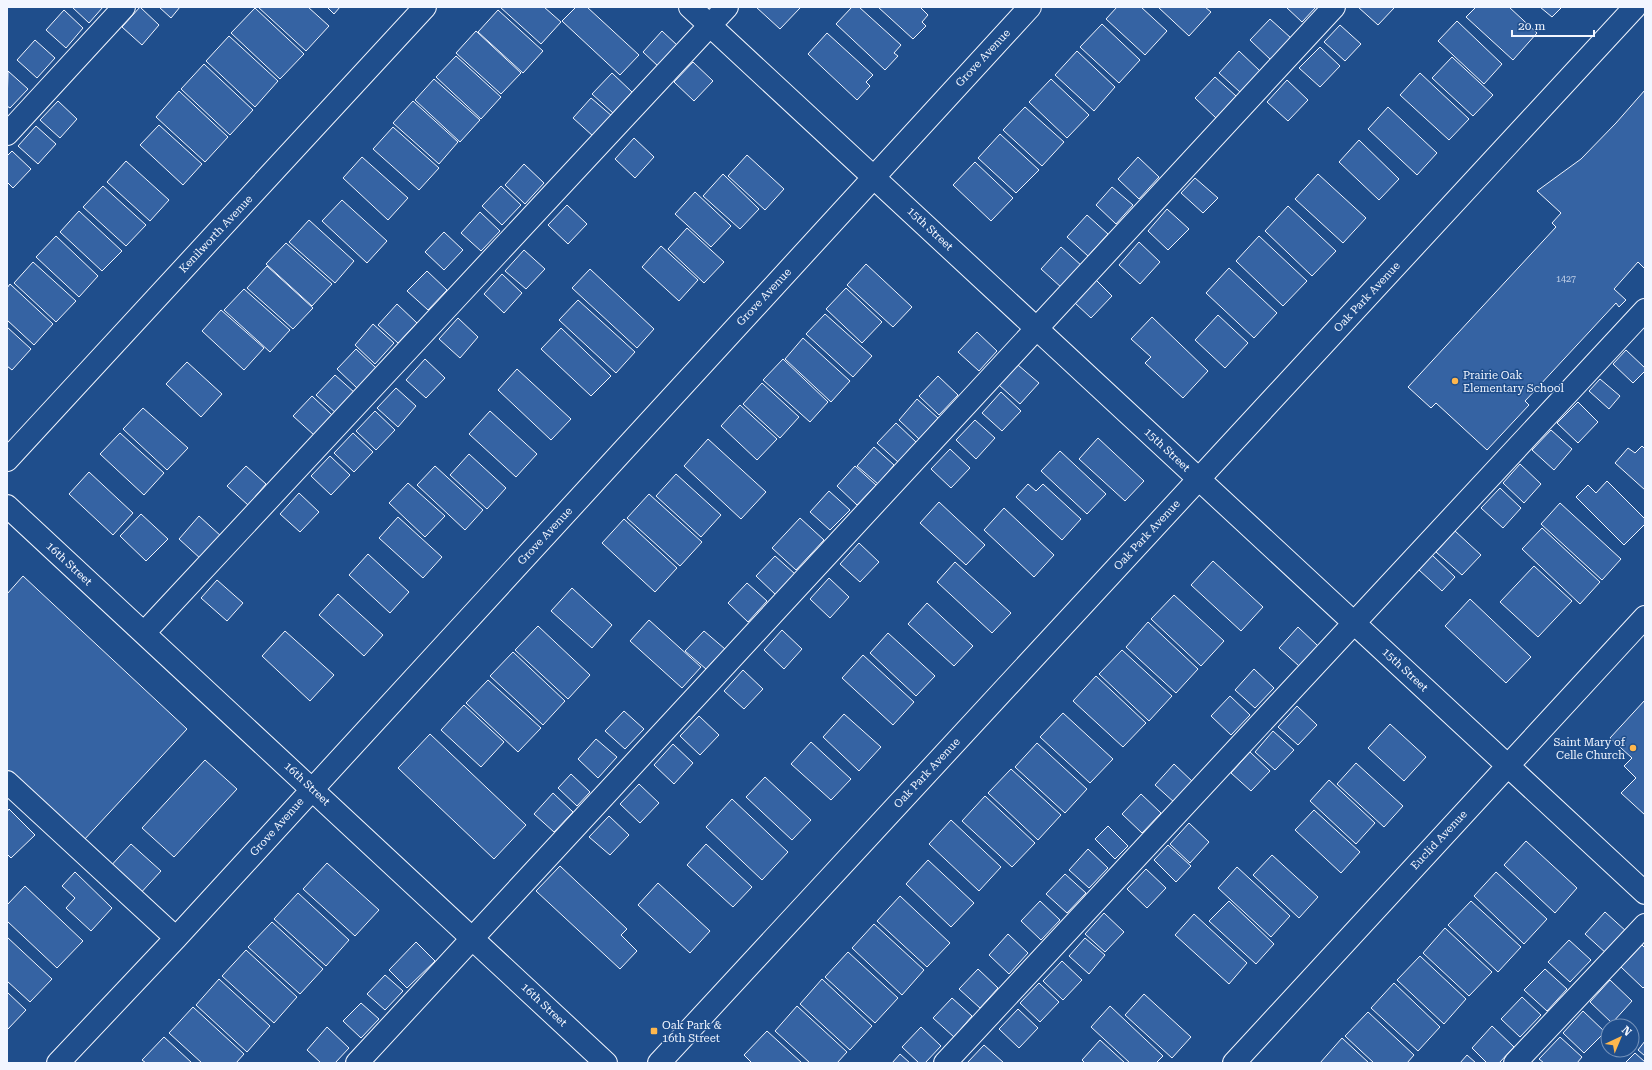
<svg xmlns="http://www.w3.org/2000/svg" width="1652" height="1070" font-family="'Roboto Serif',serif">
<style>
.building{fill:#3563a3;stroke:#f2f6ff}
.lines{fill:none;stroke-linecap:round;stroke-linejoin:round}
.minor-casing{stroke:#f2f6ff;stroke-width:24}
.minor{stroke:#1f4e8c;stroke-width:22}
.poi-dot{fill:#ffb74d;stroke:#1f4e8c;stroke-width:1.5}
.labels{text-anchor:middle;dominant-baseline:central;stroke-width:3;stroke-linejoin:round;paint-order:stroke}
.number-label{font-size:9px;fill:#c3d1e8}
.street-label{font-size:11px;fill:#f2f6ff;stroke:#1f4e8c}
.poi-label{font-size:11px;fill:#f2f6ff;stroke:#1f4e8c;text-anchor:start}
</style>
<rect width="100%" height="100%" fill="#1f4e8c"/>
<path class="building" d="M72 7H103L89 23Z
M140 7 159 25 142 45 122 27Z
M159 7H180L171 18Z
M258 7H308L329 26 306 51Z
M327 7H340L334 14Z
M500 7H544L561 22 541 44Z
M576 7H587L639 55 620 75 562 21Z
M756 7H799L800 8 780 29Z
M852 7H859L901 45 894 53 898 56 885 70 836 24Z
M878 7H920L928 15 922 22 926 26 913 39Z
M1117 7H1141L1167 31 1145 55 1106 19Z
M1158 7H1205L1211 12 1189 36Z
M1286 7H1316L1302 22Z
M1358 7H1393L1394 8 1378 25Z
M1476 7H1509L1537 33 1513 60 1466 17Z
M1540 7H1562L1552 17Z
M255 8 304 54 280 79 231 33Z
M64 10 83 28 66 48 46 30Z
M498 10 543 51 523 73 478 32Z
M1270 19 1291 38 1271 60 1250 40Z
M1457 21 1502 64 1484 84 1438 41Z
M1102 24 1140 60 1119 83 1080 47Z
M1340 25 1361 44 1345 61 1324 42Z
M476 31 521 73 501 94 456 53Z
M662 31 678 46 659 67 643 52Z
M827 33 873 75 866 82 870 86 857 100 808 54Z
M229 36 278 81 255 107 206 61Z
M35 40 55 58 37 78 17 60Z
M1320 47 1340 66 1320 87 1299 68Z
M1077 51 1115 87 1094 111 1055 75Z
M1239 51 1260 71 1240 92 1219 73Z
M456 56 501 97 481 119 436 77Z
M1452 57 1493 95 1473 116 1432 78Z
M693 62 713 81 694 101 674 82Z
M204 64 253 110 230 135 181 89Z
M8 71 28 89 10 108 7 106Z
M612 73 632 92 613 113 592 94Z
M1420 73 1469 119 1449 140 1400 95Z
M1215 77 1236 96 1216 118 1195 98Z
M434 79 480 120 460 142 415 100Z
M1051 79 1089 115 1067 138 1029 102Z
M1287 80 1308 100 1288 121 1267 102Z
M1645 90V269L1638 262 1614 289 1626 300 1619 307 1616 303 1525 401 1529 405 1487 450 1436 403 1431 408 1408 387 1556 227 1552 223 1561 213 1537 191 1581 159 1616 123Z
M179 91 228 137 205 162 156 117Z
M591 98 612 116 593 136 573 118Z
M58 101 77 119 60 138 40 120Z
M413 101 458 142 439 164 393 123Z
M1025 107 1064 142 1042 166 1003 130Z
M1388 107 1437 153 1417 175 1368 129Z
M159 125 202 164 183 185 140 145Z
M36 126 56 144 38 164 18 146Z
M393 127 439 168 419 190 373 149Z
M1000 134 1039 170 1016 193 978 158Z
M634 138 654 157 635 178 615 159Z
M1359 140 1399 179 1379 200 1339 162Z
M12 151 31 169 13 188 7 182V156Z
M747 155 784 189 765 210 728 176Z
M362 157 408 198 388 220 343 178Z
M1138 157 1159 177 1139 199 1118 179Z
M126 161 169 200 150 221 107 182Z
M975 162 1013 198 991 221 953 185Z
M524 164 544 183 525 204 505 185Z
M723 174 759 209 740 229 703 196Z
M1318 174 1366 218 1343 243 1295 199Z
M1195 178 1218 198 1203 213 1181 193Z
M103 186 146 225 126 246 83 207Z
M501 186 521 205 502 225 482 206Z
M1112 187 1133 205 1116 224 1096 205Z
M695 192 731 226 711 247 675 214Z
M342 200 387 241 367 263 322 221Z
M567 205 587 224 568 244 548 225Z
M1288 206 1336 251 1312 276 1265 231Z
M1167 209 1189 229 1168 250 1148 231Z
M79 211 122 251 102 271 60 232Z
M480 212 500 231 481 251 461 233Z
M1087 215 1108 234 1088 256 1067 237Z
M309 220 354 261 335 283 289 242Z
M687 228 724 262 704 283 668 249Z
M444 232 463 250 444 270 425 252Z
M56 236 98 276 79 297 36 257Z
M1259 236 1307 281 1283 306 1236 261Z
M1139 242 1160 262 1140 284 1119 265Z
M286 243 332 284 312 306 266 264Z
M661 246 698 280 679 301 642 267Z
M1061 247 1082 266 1062 288 1041 269Z
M524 250 545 269 526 289 505 271Z
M33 262 76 301 56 322 14 283Z
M866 264 912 307 893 327 847 285Z
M267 266 313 308 293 329 247 288Z
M1229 268 1277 313 1254 338 1206 293Z
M590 269 654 329 637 348 572 288Z
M427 271 447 290 428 310 407 291Z
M502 274 522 293 504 313 484 294Z
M1096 280 1112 296 1091 318 1075 303Z
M10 284 53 324 34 345 7 320V288Z
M846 288 882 322 862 343 826 309Z
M244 289 290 330 270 352 224 310Z
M578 300 635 352 616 373 559 320Z
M397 304 417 323 398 343 378 325Z
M221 310 264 348 244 370 202 331Z
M825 314 872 356 853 377 806 334Z
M1218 315 1248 343 1225 368 1195 340Z
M1152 317 1208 371 1183 398 1145 363 1151 357 1131 339Z
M458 318 478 337 460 358 439 339Z
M373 324 394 343 375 364 355 345Z
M7 327 31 349 12 370 7 366Z
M561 328 611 376 591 396 541 349Z
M977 332 997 351 979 371 958 352Z
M803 338 850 381 831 402 785 359Z
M356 349 376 368 357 388 337 369Z
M1626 350 1645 368V371L1633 383 1613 364Z
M425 359 445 378 426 398 406 380Z
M783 359 828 402 810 422 763 380Z
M187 362 222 394 201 417 166 384Z
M1018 365 1039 383 1020 404 999 385Z
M517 369 571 419 551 440 498 390Z
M335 375 355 393 337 414 316 395Z
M938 376 958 395 939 415 919 396Z
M1600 379 1620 396 1609 409 1589 391Z
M762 383 799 417 780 438 743 404Z
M396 388 416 406 398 427 377 408Z
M1001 392 1021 411 1002 431 982 413Z
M312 396 332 415 314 435 293 416Z
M917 399 938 418 919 439 899 420Z
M1578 402 1598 422 1578 443 1557 423Z
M740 405 777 439 757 460 721 426Z
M143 408 188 448 167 470 123 429Z
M375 411 395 430 376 450 356 431Z
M490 411 537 454 516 477 469 434Z
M975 420 995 438 976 459 956 440Z
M896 423 916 442 898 462 877 443Z
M1551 430 1572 449 1554 470 1532 450Z
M120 433 164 473 144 495 100 454Z
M353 433 373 452 354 472 334 453Z
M1098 438 1144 481 1125 501 1079 459Z
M708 439 766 492 741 519 684 466Z
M1642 446 1645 449V490L1615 463 1628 448 1635 453Z
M874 447 894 465 878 484 857 466Z
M950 449 970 468 951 488 931 469Z
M1060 451 1106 494 1087 514 1041 471Z
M469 454 506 488 487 509 450 475Z
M330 456 350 475 331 495 311 476Z
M1520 464 1541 484 1524 503 1503 483Z
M246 466 266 484 248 505 227 486Z
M435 466 483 510 465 530 417 485Z
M855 466 876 485 857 505 837 486Z
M89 472 133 513 113 535 69 494Z
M676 474 721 515 701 537 656 496Z
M1607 481 1645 519V524L1624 545 1576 497 1588 485 1596 493Z
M408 483 445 516 425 537 389 503Z
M1028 484 1036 491 1043 484 1081 519 1062 540 1016 497Z
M1500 488 1521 508 1503 528 1481 508Z
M829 491 850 510 830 530 810 512Z
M299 493 319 512 300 532 280 514Z
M649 494 702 542 680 566 627 518Z
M939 502 985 545 966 565 920 523Z
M1560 503 1621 559 1602 580 1541 524Z
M1004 508 1054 555 1034 577 984 530Z
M141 514 168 539 146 561 120 536Z
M199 516 222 537 201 559 179 539Z
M398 517 442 557 423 578 379 538Z
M800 518 824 540 796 570 772 548Z
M624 519 677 568 655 592 602 543Z
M1542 528 1600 582 1580 604 1522 549Z
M1455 531 1481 555 1462 575 1436 552Z
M859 543 879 562 860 582 840 564Z
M368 554 409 592 390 613 349 575Z
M1432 555 1455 577 1442 591 1419 570Z
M775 556 795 574 776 595 756 576Z
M1213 561 1263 607 1241 631 1191 585Z
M955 562 1011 613 992 633 937 582Z
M1534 566 1572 601 1538 637 1500 602Z
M23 576 187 729 83 841 7 771V594Z
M829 578 849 597 830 618 810 599Z
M217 580 243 603 227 621 201 598Z
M747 583 767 601 748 622 728 603Z
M572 588 612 625 592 648 551 611Z
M338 594 383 635 364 656 319 615Z
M1174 595 1224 641 1201 666 1151 619Z
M1470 599 1531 657 1506 683 1445 626Z
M927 603 973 646 954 666 908 624Z
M649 620 701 667 682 688 630 641Z
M1148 622 1198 669 1176 693 1126 647Z
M538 626 590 675 568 699 515 650Z
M1298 627 1318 646 1299 666 1279 648Z
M782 630 802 649 784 669 764 650Z
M285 631 334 675 310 701 262 656Z
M704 631 725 649 706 669 685 651Z
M888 633 935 676 916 696 870 653Z
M1122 650 1172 696 1149 721 1099 674Z
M513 652 565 701 543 725 490 676Z
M863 655 914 702 893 725 842 678Z
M1254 669 1274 688 1255 708 1235 690Z
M743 670 763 689 744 709 724 691Z
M1096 676 1146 723 1123 747 1073 701Z
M488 680 541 728 518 752 466 703Z
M1230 696 1250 715 1231 735 1211 716Z
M1645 700V815L1621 793 1636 778 1624 766 1632 758 1610 738Z
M464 705 504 742 481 767 441 730Z
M1297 706 1317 725 1298 745 1278 727Z
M624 711 644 729 625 749 605 731Z
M1063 713 1113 759 1090 783 1040 737Z
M844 714 881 747 859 771 823 737Z
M699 716 719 735 700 755 680 736Z
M1390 724 1426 757 1404 781 1368 748Z
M1273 731 1294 750 1275 770 1255 752Z
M430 734 526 825 494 859 398 768Z
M596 739 617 757 598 778 578 759Z
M811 742 851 779 831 800 791 764Z
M1037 743 1087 789 1065 813 1015 767Z
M673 744 693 763 674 784 654 765Z
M1250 752 1270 771 1251 791 1231 773Z
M205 760 237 789 174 857 142 828Z
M1356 763 1403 806 1384 827 1337 784Z
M1174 764 1194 783 1175 803 1155 785Z
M1011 769 1061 815 1038 840 988 793Z
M571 774 590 792 577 806 558 788Z
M765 777 811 820 792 840 746 797Z
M1329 780 1375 823 1356 844 1310 801Z
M639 784 659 803 640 823 620 804Z
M553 793 573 812 554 832 534 814Z
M1141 794 1161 813 1142 833 1122 814Z
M985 796 1035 843 1012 867 962 821Z
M732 799 788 852 762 880 706 827Z
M9 809 35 835 11 858 7 854V812Z
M1314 810 1360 852 1341 873 1295 830Z
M609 816 629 835 610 855 589 837Z
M951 820 1001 867 979 891 929 844Z
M1189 823 1209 842 1190 863 1170 844Z
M1108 826 1128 846 1115 859 1095 839Z
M1526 841 1577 888 1555 913 1504 865Z
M131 844 161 871 137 897 107 870Z
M706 844 752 887 733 907 687 865Z
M1168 845 1191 866 1176 882 1154 860Z
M1088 849 1108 868 1089 888 1069 870Z
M1272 855 1318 897 1299 918 1253 875Z
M928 860 974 903 951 927 906 884Z
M327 863 379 910 355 936 303 889Z
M560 866 627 929 621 935 637 951 620 969 536 891Z
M1237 867 1290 916 1271 937 1218 888Z
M1146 869 1166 888 1147 908 1127 889Z
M75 872 112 908 91 931 66 908 75 898 62 886Z
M1496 872 1547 919 1524 944 1474 896Z
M1065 874 1086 893 1067 913 1046 894Z
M658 883 710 931 690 953 638 905Z
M25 886 83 941 57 968 7 921V905Z
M298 893 349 940 326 966 274 919Z
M900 896 950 943 927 967 877 921Z
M1040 901 1060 920 1041 940 1021 921Z
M1229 901 1274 944 1256 964 1209 921Z
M1471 901 1521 947 1498 972 1448 925Z
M1605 912 1627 932 1607 954 1585 934Z
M1104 913 1124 932 1105 952 1085 934Z
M1194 914 1247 963 1229 984 1175 935Z
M272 922 323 969 300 994 248 947Z
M874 924 924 970 902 995 852 948Z
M1445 928 1492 972 1469 996 1423 953Z
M1008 934 1028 953 1009 974 989 955Z
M7 937 52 979 30 1002 7 981Z
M1085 938 1105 955 1089 974 1069 956Z
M1569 940 1591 960 1570 982 1548 962Z
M416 942 435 961 407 988 389 970Z
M1642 945 1645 948V986L1643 988 1621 967Z
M246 950 297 997 274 1023 222 976Z
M848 952 898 998 875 1023 825 977Z
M1420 956 1466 999 1444 1024 1397 980Z
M1062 961 1082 980 1063 1000 1043 981Z
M978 969 998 988 980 1008 959 989Z
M1545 969 1567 989 1547 1011 1524 990Z
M385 975 403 991 385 1010 367 994Z
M219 979 270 1026 247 1052 196 1005Z
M822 979 872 1026 850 1050 800 1004Z
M1610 980 1632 1001 1612 1023 1590 1002Z
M1039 983 1059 1002 1040 1022 1020 1003Z
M1394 983 1440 1027 1418 1051 1371 1008Z
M7 992 26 1010 7 1030Z
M1144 994 1191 1037 1172 1058 1125 1015Z
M1522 997 1541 1015 1520 1037 1501 1019Z
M952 998 972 1016 954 1037 933 1018Z
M361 1003 379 1019 361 1038 343 1021Z
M797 1006 847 1052 837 1063H810L775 1031Z
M1110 1006 1163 1056 1156 1063H1130L1091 1027Z
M193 1007 244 1054 236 1063H202L169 1033Z
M1018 1009 1038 1028 1019 1048 999 1029Z
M1583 1011 1605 1032 1584 1053 1563 1033Z
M1368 1012 1414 1055 1407 1063H1374L1345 1036Z
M1492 1026 1514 1047 1499 1063H1487L1472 1048Z
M327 1027 349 1048 335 1063H321L307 1050Z
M921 1027 941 1046 925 1063H919L902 1047Z
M767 1031 802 1063H752L744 1055Z
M164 1037 192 1063H146L142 1060Z
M1560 1037 1582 1057 1577 1063H1544L1539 1059Z
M1342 1038 1369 1063H1320Z
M1100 1040 1125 1063H1085L1082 1060Z
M1645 1041V1056L1638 1050Z
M984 1045 1004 1063H967Z
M1635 1053 1645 1062V1063H1625Z
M900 1054 910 1063H892Z
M1467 1055 1476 1063H1460Z"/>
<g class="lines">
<g class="minor-casing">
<path id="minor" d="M690 7 1645 893
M7 134 124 7
M7 460 425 7
M7 506 606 1063
M144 633 727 7
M7 782 176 938
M58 1063 176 938 1030 7
M357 1063 1334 7
M659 1063 1635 7
M945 1063 1645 310
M1234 1063 1645 617
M1515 1063 1645 925"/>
</g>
<use href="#minor" class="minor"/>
</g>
<g class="poi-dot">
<circle cx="1455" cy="381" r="4"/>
<circle cx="1633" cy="748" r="4"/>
<rect x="650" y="1027" width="8" height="8" rx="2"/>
</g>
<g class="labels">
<g class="number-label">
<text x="1566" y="279">1427</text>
</g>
<g class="street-label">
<text transform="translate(983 58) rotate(-47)">Grove Avenue</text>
<text transform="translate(930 229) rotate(43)">15th Street</text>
<text transform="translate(216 234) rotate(-47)">Kenilworth Avenue</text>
<text transform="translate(764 297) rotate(-47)">Grove Avenue</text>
<text transform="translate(1367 297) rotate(-47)">Oak Park Avenue</text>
<text transform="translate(1167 450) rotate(43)">15th Street</text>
<text transform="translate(1147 535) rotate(-47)">Oak Park Avenue</text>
<text transform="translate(545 536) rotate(-47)">Grove Avenue</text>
<text transform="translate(69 564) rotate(43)">16th Street</text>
<text transform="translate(1405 670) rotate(43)">15th Street</text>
<text transform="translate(927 773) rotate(-47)">Oak Park Avenue</text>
<text transform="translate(307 784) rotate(43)">16th Street</text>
<text transform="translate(277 827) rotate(-48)">Grove Avenue</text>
<text transform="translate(1439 840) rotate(-47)">Euclid Avenue</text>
<text transform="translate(544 1005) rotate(43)">16th Street</text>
</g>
<g class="poi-label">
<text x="1463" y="375">Prairie Oak<tspan x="1463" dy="13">Elementary School</tspan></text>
<text x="1625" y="742" text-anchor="end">Saint Mary of<tspan x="1625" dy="13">Celle Church</tspan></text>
<text x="662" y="1025">Oak Park &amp;<tspan x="662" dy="13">16th Street</tspan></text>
</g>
</g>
<rect width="1652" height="1070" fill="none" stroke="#f2f6ff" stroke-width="16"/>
<g transform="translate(1620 1038) rotate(44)"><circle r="19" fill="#1f4e8c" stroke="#7391ba"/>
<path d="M0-3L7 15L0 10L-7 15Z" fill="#ffb74d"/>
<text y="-6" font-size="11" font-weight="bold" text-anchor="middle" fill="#f2f6ff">N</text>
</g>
<path d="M1512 30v6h82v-6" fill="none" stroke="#f2f6ff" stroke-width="2"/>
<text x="1518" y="30" font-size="12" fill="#f2f6ff" stroke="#1f4e8c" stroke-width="3" paint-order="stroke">20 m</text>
</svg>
